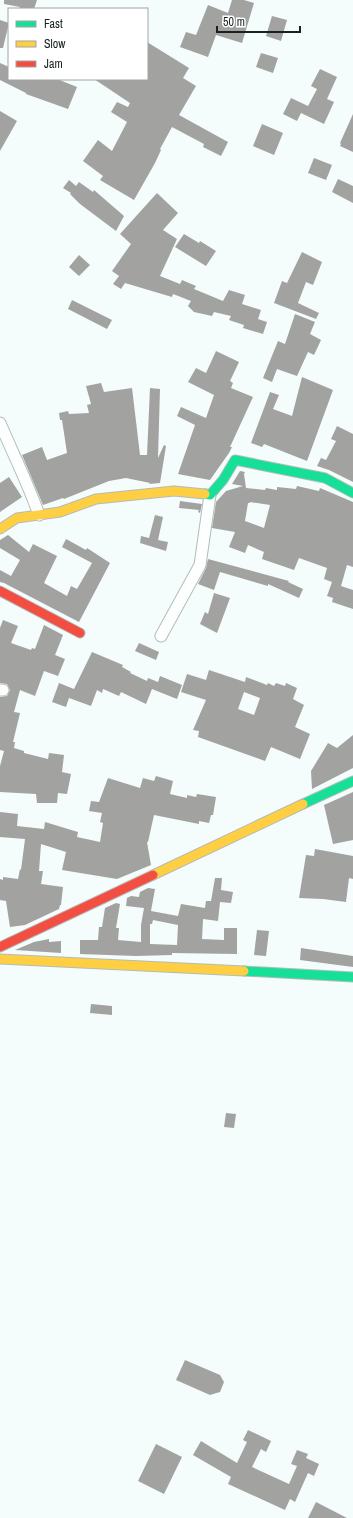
<svg xmlns="http://www.w3.org/2000/svg" width="353" height="1518" font-family="'Archivo Narrow',sans-serif">
<style>
.building{fill:#a2a2a1;fill-rule:evenodd}
.lines{fill:none;stroke-linecap:round;stroke-linejoin:round}
.street-casing{stroke:#b3bbbb;stroke-width:13}
.fast-casing{stroke:#b3bbbb;stroke-width:11}
.slow-casing{stroke:#b3bbbb;stroke-width:11}
.jam-casing{stroke:#b3bbbb;stroke-width:11}
.street{stroke:#fdffff;stroke-width:11}
.fast{stroke:#16e098;stroke-width:9}
.slow{stroke:#ffcf43;stroke-width:9}
.jam{stroke:#f24e42;stroke-width:9}
</style>
<rect width="100%" height="100%" fill="#f4fcfc"/>
<path class="building" d="M4 0H37L34 9H19L20 7 4 4Z
M232 0H244L254 3 242 43 216 35 208 57 180 47 186 32 196 35 208 5 228 13Z
M272 16 287 20 281 41 266 36Z
M0 20 9 23 3 48H0Z
M147 42 189 68 183 78 196 86 179 115 228 142 221 156 203 147 204 144 172 127 160 149 161 150 155 163 134 200 100 180 103 176 83 161 98 140 112 151 127 122 111 112 117 102 128 107 130 103 94 79H147Z
M261 53 278 58 273 73 256 67Z
M0 63 9 67V79H57L77 87 68 109 26 94V93L0 80Z
M320 69 337 77 327 99 334 102 324 124 301 113 297 121 283 114 291 98 308 106 317 89 311 86Z
M0 111 17 121 0 151Z
M353 114V152L340 146 341 144 340 143Z
M262 124 283 133 274 155 253 146Z
M314 158 332 165 326 180 308 173Z
M338 179 353 186V203L332 192Z
M69 180 76 186 79 182 93 192 94 190 124 216 116 231 80 204 70 194 71 193 63 188Z
M157 193 178 213 163 230 177 239 160 276 180 284 182 280 196 286 194 289 223 301 229 290 245 295 242 304 261 310 258 319 267 322 263 334 243 328 244 325 229 320 231 316 214 312 212 316 194 312 188 306 191 301 173 294 172 297 125 283 121 289 113 284 119 276 112 271 131 244 120 234Z
M184 234 199 243 200 241 216 251 206 266 175 247Z
M302 252 322 262 313 285 306 282 298 303 319 313 316 319 274 303 282 281 287 283Z
M79 255 90 265 79 276 69 267Z
M72 300 112 320 107 329 68 309Z
M295 314 315 322 310 334 321 340 314 355 308 352 297 376 277 369 272 382 263 378 278 341 285 344Z
M216 351 239 362 230 381 233 383 231 388 253 397 230 447H232L229 453 210 480 178 474 195 425 177 416 181 407 206 418 214 395 188 382 196 368 206 373Z
M302 377 333 390 307 461 264 444 262 447 251 443 270 392 279 395 273 409 292 416Z
M101 383 104 392 132 388 140 455H147L150 388 160 389 158 458 164 445 166 446 160 483 149 484 150 483 126 478 109 481 64 499 63 498 43 505 22 455 42 447 47 460 67 453 62 420H60L59 413 68 411 69 414 89 413 87 405 91 404 86 386Z
M337 426 353 434V482L329 470 317 466 321 458 326 460 336 441 331 439Z
M240 471 245 472 244 474 246 488 265 490 266 488 277 490V487L296 489 297 486 319 491 320 488 353 502V567L347 565 341 586 353 590V609L332 602 333 598 327 596 332 582 324 579 327 568 299 558 294 570 262 559 264 552 248 545 245 553 229 547 235 532 212 528 216 502 226 491 243 486 232 484ZM250 502 270 505 264 528 245 521 248 503H250Z
M9 477 22 497 0 512V483Z
M180 501 202 504 200 513 198 512 199 510 179 508Z
M155 515 163 517 158 540 168 542 166 551 140 543 141 536 149 538Z
M8 535 29 552 33 544 57 556 44 583 67 596 71 586 77 589 92 563 62 547 66 539 86 550 87 548 110 563 79 622 4 583 0 582V570L11 576 20 560 0 548V540Z
M208 559 289 581 288 582 303 589 299 598 268 584V586L220 572 214 590 198 584 206 568Z
M214 593 230 598 217 633 200 624 205 612 208 614Z
M3 620 18 626 11 643 31 650 32 648 35 649 44 625 63 635 55 655 65 659 58 676 44 671 35 696 20 690 14 712 20 713 13 742H15L14 748 24 751V753L48 759 49 753 64 755 62 772 71 774 67 794 58 793 57 803H37L36 794 0 792V766L4 751 0 750V697L7 696 10 690 7 684 0 683V628Z
M139 643 159 652 156 660 135 651Z
M92 652 123 665 122 667 131 672 130 673 147 681 148 678 158 682 160 676 182 685 177 699 152 689 146 704 121 692 119 696 103 689 102 693 97 690 91 706 69 698 66 707 52 702 59 683 74 689Z
M209 670 245 682 246 677 267 685 268 683 274 686 276 683 285 686 286 683 297 688 293 699 304 705 295 727 310 734 300 759 271 747 265 761 198 737 199 731 193 730 206 700 181 692 187 674 206 680ZM244 692 260 698 254 715 238 709Z
M353 735V768L312 789 311 771 328 743 337 748Z
M156 776 173 781 170 794 187 798V795L196 797 197 794 216 797 213 815H211L209 823 199 821V824L154 815 148 842H147L151 865 117 879 62 870 66 852 41 844 39 871H43L41 884 63 887 61 905H60L59 909 25 925 10 927 6 901 0 900V879L3 880V877L18 879 20 869 21 870 25 839 0 837V812L18 814 17 826 44 829 45 822 78 832 77 837 100 842 103 823 100 822 102 813 89 811 91 801 99 802 108 778 140 788 143 778 154 781Z
M353 792V840L333 844 324 805Z
M315 849 353 856V879L349 878 346 902 323 899 299 898 306 855 314 856Z
M215 878H222L221 890 233 892 231 903 220 902 218 921 203 919 202 939 224 940V928H237V954L172 953V955L136 956 80 954V940H98L99 927H102L105 908 116 903 120 904 116 928H119L118 940 141 942V925L144 908 126 906 127 898 131 896 139 897 140 892 148 888 155 889 151 911 178 916 181 904 205 908 206 901H211ZM153 920 178 925 177 945 150 944V924H152Z
M257 930 269 931 266 956 254 955Z
M49 939V942L61 941V953L15 950 34 942Z
M301 948 353 956V967L300 960Z
M91 1004 112 1006V1015L90 1013Z
M226 1113 236 1114 234 1128 224 1127Z
M185 1360 220 1375 224 1382 220 1392 210 1395 176 1380Z
M248 1430 271 1441 266 1452 261 1449 252 1467 289 1484 297 1466 291 1464 297 1450 308 1454 306 1458 319 1464 314 1476 308 1473 295 1502 290 1499 285 1510 228 1484 231 1477 193 1455 201 1441 237 1463 247 1442 243 1440Z
M156 1444 182 1457 164 1494 138 1481Z
M316 1502 347 1518H308Z"/>
<g class="lines">
<g class="street-casing">
<path id="street" d="M0 423C13 454 28 483 39 515
M161 636 200 565 210 495
M0 690H3"/>
</g>
<g class="fast-casing">
<path id="fast" d="M205 494 210 495 223 480 235 460 325 478 353 493
M303 804 353 781
M244 971 353 977"/>
</g>
<g class="slow-casing">
<path id="slow" d="M0 529 17 518 60 512 96 499 174 491 205 494
M153 875 303 804
M0 959 244 971"/>
</g>
<g class="jam-casing">
<path id="jam" d="M0 591 80 633
M0 947 153 875"/>
</g>
<use href="#street" class="street"/>
<use href="#fast" class="fast"/>
<use href="#slow" class="slow"/>
<use href="#jam" class="jam"/>
</g>
<rect x="8" y="8" width="140" height="72" fill="#ffffff" stroke="#a2a6a6"/>
<rect x="16" y="21" width="20" height="6" fill="#16e098" stroke="#a2a6a6"/>
<text x="44" y="28" font-size="12" fill="#172121">Fast</text>
<rect x="16" y="41" width="20" height="6" fill="#ffcf43" stroke="#a2a6a6"/>
<text x="44" y="48" font-size="12" fill="#172121">Slow</text>
<rect x="16" y="61" width="20" height="6" fill="#f24e42" stroke="#a2a6a6"/>
<text x="44" y="68" font-size="12" fill="#172121">Jam</text>
<path d="M217 26v6h83v-6" fill="none" stroke="#172121" stroke-width="2"/>
<text x="223" y="26" font-size="12" fill="#172121" stroke="#ffffff" stroke-width="3" paint-order="stroke">50 m</text>
</svg>
